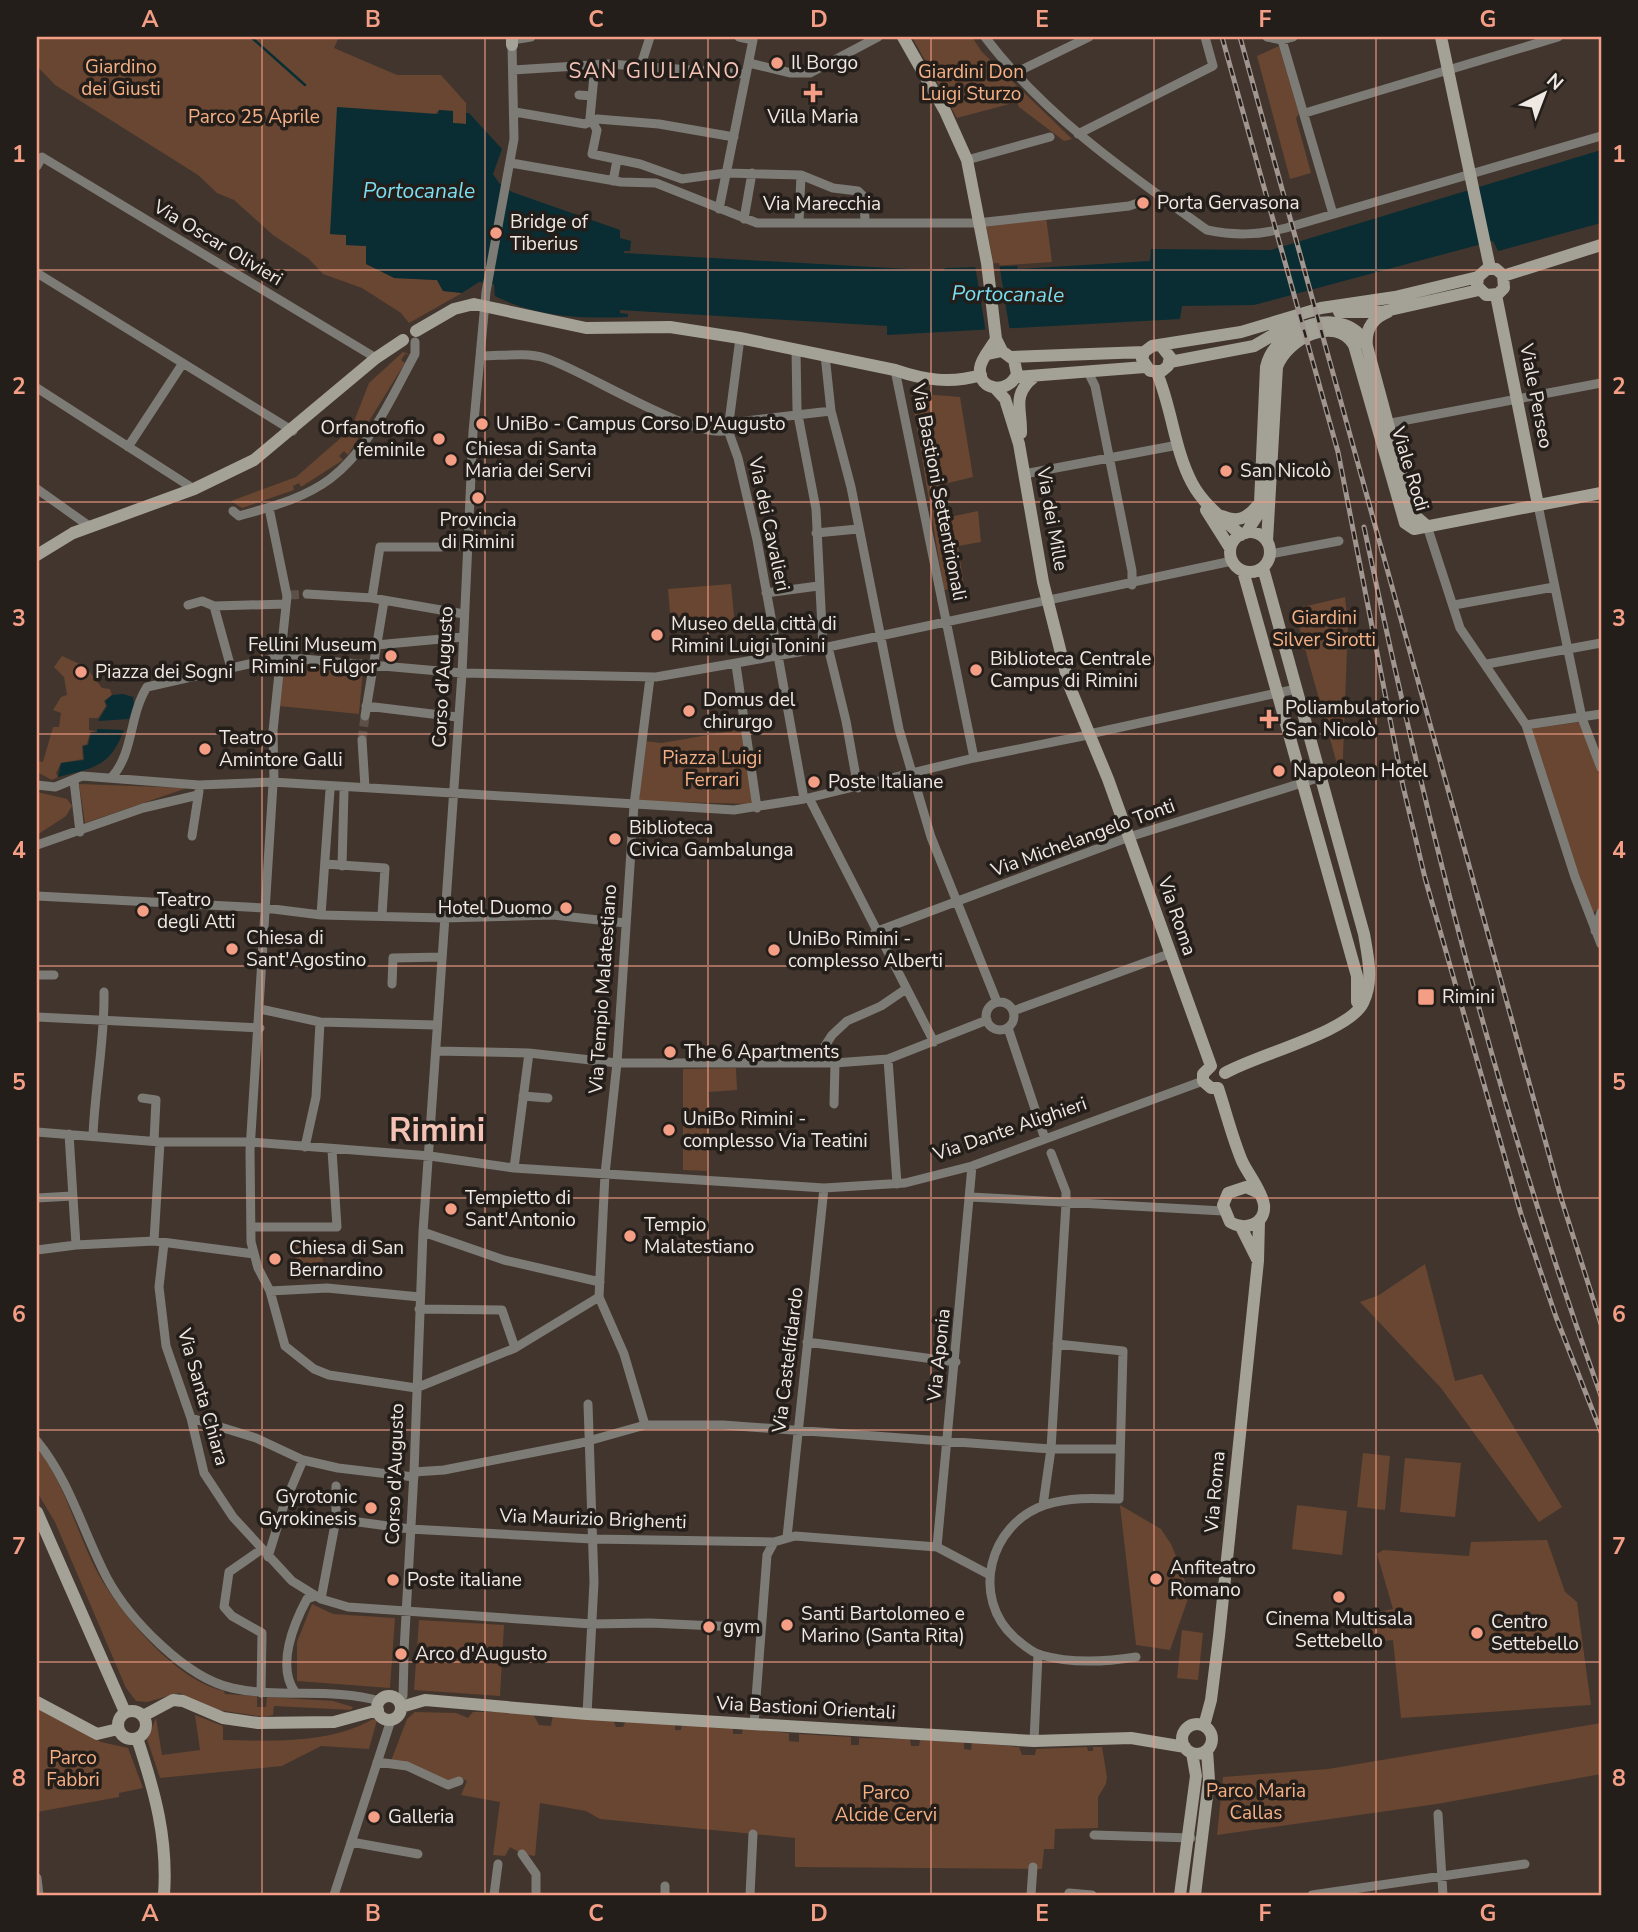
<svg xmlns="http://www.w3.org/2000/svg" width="1638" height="1932" font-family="'Nunito Sans',sans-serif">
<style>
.green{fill:#684631}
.water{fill:#092d33}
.pier{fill:#42352d}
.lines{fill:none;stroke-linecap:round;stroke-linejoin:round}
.stream{stroke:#092d33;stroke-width:2.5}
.street-tunnel{stroke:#5c5048;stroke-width:9;stroke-dasharray:9 4.5;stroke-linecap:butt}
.street{stroke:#7d7b75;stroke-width:9}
.secondary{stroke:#a4a196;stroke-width:12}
.rail-casing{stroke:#a0958f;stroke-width:5}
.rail{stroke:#241e1a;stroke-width:2.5;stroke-dasharray:8;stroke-linecap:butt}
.grid{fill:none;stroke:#f49e86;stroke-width:2;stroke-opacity:0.55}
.poi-dot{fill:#f49e86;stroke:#241e1a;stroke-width:2.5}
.labels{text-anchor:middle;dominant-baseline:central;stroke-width:7;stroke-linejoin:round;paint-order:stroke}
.poi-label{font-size:19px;fill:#f0e8e3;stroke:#241e1a;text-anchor:start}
.park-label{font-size:19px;fill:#f5b085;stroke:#241e1a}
.street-label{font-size:19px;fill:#f0e8e3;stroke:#241e1a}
.neighbourhood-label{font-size:21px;letter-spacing:2px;fill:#f4c3b5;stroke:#241e1a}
.water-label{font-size:21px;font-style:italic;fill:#78dff1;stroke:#241e1a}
.town-label{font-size:33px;font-weight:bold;fill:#f4c3b5;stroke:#241e1a}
.neatline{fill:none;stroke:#f49e86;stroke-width:2.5}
.grid-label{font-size:23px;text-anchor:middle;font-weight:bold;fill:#f49e86}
</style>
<rect width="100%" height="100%" fill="#42352d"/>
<path class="green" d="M37 37H339L334 48 397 75H441L466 103V124L452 123V111L439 110 330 234 347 235 346 245 367 246 394 278 437 280 443 291 462 293 409 323 401 313 362 288 323 274 309 259 273 235 234 200 217 193 198 175 55 85 37 66Z
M912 37H972L982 52 1072 139 1064 141 1019 107 1017 102 957 118Z
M1279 46 1299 114 1296 118 1311 173 1290 179 1257 56Z
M1046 217 1052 262 994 266 986 225Z
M403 352 411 355 405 354 401 360 405 363 348 455 344 451 339 456 343 460 301 487 299 483 293 486 294 490 242 508 231 501 296 477 351 429 369 383Z
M911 393 960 397 973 477 940 485 945 518 978 511 981 542 958 546 964 586 944 590Z
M731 584 735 626 691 630 690 623 671 625 668 589Z
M1345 597 1348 623 1342 782 1294 609Z
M62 656 86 667 102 688 110 689 112 695 104 701 106 706 98 718H89V730L97 732H90L87 744 82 746 83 759 61 763 56 773 58 777 52 780 37 772V761L43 762 53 727H59L61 713 53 710 61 697 67 695 64 677 54 667Z
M283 661 363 669 359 714 279 706Z
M1580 722 1601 780V906L1592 914 1530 729Z
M742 729 752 804 639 801 644 741 662 743Z
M79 784 187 788 85 823Z
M37 792 67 799 72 806 66 816 37 835Z
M736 1068 737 1090 708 1092 712 1128H708L707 1171 683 1170V1069Z
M322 1240 323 1268 296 1269 294 1241Z
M1425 1264 1455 1381 1482 1374 1562 1507 1539 1522 1441 1388 1360 1302 1379 1295Z
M37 1448C68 1487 78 1541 103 1582 128 1622 178 1681 224 1691L225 1694 257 1696V1707H266L267 1697 333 1701 353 1707 351 1710 274 1706 273 1715 264 1717 218 1710 179 1693 147 1702 136 1701 126 1688 55 1522 37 1492Z
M1363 1453 1390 1456 1385 1510 1357 1507Z
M1405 1458 1461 1463 1455 1517 1400 1512Z
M1120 1505 1161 1529 1171 1544 1182 1571 1189 1596 1170 1650 1136 1645Z
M1297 1505 1347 1511 1342 1555 1292 1549Z
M1547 1540 1565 1592 1577 1602 1591 1705 1401 1718 1393 1640 1373 1642 1371 1627 1378 1612 1393 1609 1377 1554 1383 1550 1469 1556 1471 1542Z
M312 1604 333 1614 395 1618 390 1688 297 1681V1642Z
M419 1620 504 1625 500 1696 414 1690Z
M1182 1630 1203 1633 1198 1680 1177 1678Z
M37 1708 101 1742 128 1748 143 1788 119 1793V1797L37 1812Z
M415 1712 456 1713 468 1718 473 1712H532L539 1725 551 1726 553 1714 613 1719 616 1727H623L626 1720 675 1724V1730H681L682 1724 733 1727V1734H742L743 1728 789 1733V1741L799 1742V1734L851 1737V1745H859V1738L910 1739 911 1746H919L920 1740 964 1742V1749L971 1750 972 1742 1019 1747 1022 1755H1035L1036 1749 1087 1747 1088 1751H1093V1747H1102L1107 1777 1106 1784 1098 1797V1828L1055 1829 1054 1849H1044L1042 1869 795 1867V1838L600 1819 586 1811 540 1803 535 1856 522 1854 510 1847 505 1856 493 1855 500 1802 461 1795 467 1781 461 1778 448 1783 391 1761 407 1719Z
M195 1715 223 1726V1740C272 1741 330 1744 373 1719L377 1720 369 1749 321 1746 282 1766 160 1778 147 1739 156 1718 162 1755 200 1750Z
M1601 1723V1774L1437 1804 1217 1835 1223 1777 1328 1769Z"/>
<path class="water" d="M337 107 438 114 439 110 453 111V123L466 124V113H469L502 149 493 174 499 183 512 192 620 230V238L631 241 630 251H624V253L943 271 945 268 1017 266 1018 269 1150 261 1151 249 1271 250 1601 150V223L1498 251 1493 241 1254 305 1182 306 1180 319 887 335V326L620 310V313L628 314V317C582 319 536 317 495 296L494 284 479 282 462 293 443 291 437 280 394 278 366 264V246L346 245V235L330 234Z
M123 694 133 697 134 705 129 719 98 721 107 706 105 701 112 695Z
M97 729 124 730C110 767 94 768 58 777L61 763 84 760 83 746 88 745 91 733 97 732Z"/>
<path class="pier" d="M999 263 1010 332 986 333 975 265Z"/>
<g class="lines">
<path class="stream" d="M251 37 305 85"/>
<path class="street-tunnel" d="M440 547 461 546
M290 595 307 594
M362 740 365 716"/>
<path class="street" d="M985 37C1045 116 1127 173 1207 230 1236 236 1258 235 1286 228L1601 136
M1267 37 1282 40 1293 37
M512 40 531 37
M1282 40 1333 214
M749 63 791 73H810L878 37
M595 65 590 118 597 130 592 154 640 164 682 179 726 173 801 175 833 188 858 191 864 197 865 221
M641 65 650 37
M513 70 609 64 746 74
M1013 74 1089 37
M579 95 592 96
M515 112 585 124 597 119 659 124 734 137
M1305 113 1558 37
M1078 134 1213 66 1205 37
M967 160 1050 137
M511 163 621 182 656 183 757 223H977L1129 206 1141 202
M37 166 42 157 376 358
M613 181 617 160
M719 209 753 40 739 37
M744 219 752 173
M799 221 801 175
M37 273 293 431
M740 338 728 430 738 458 757 540 804 799
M796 349 797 410 816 509 823 648
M825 355 831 411 851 487 899 729 931 837 997 1002
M481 356C502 356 525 352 545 358 582 369 695 442 728 430
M895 370 974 758
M1088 372 1095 386 1132 571V585
M37 388 194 489
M1386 424 1601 383
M728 430 737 422 831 411
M128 447 183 363
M1024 474 1178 445
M37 489 89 526
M1538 505 1582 718 1601 768
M269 508 287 596 273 731 274 782
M233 511 239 516C270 507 303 499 330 479 369 450 392 396 415 354V342
M1427 526 1460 628 1526 725 1575 877 1601 944
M816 533 858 529
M1270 554 1339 541
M766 593 818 586
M307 594 372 598 464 614
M372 598 380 547H440
M188 605 202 601 214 606
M1454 605 1554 587
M376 645 463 637
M828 647 846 721 858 788
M1487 664 1601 643
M736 665 757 808
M231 668 214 606 286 604
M366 706 457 717
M365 716 384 601
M1526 725 1601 714
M1094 733 1296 689
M362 740 365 787
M112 777C134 752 129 715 147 687L280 657 462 673 656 677 828 647 1232 561
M74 781 80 832
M273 784 250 1150 251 1242 258 1268 270 1291 285 1346 314 1369 329 1375 416 1388 515 1348 599 1297
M37 785 55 787 82 776 199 785 272 782 734 810 804 799 974 758 1088 735
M809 798 934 1042
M192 836 199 791
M37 845 143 808 198 795
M325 864 385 868 382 915
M342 866 344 791
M37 896 265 908 321 915 444 918 553 915 626 923
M321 915 330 790
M1595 931 1601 912
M875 932 1129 837 1321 777
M37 975H54
M392 984 393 958 442 957
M986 1016a14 14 0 1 1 28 0a14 14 0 1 1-28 0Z
M260 1009 320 1022 436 1025
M1013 1011 1169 954
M37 1017 260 1028
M1008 1028 1045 1139
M436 1051 529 1053 617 1063H835L888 1059 987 1020
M888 1059 897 1184
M814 1063 832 1035 847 1021 881 1006 906 989
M523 1096 548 1098
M142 1098 156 1100 154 1141
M834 1104 835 1063
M37 1132 160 1142H252L430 1156 514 1168 824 1188 905 1183 972 1166 1203 1081
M69 1134 76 1245
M93 1135C95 1087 105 1039 104 992
M305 1147 316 1097 320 1022
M514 1168 529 1053
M971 1197 1223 1211
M37 1198 72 1196
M251 1227H337L332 1150
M423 1232 504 1260 600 1282
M154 1241 160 1142
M164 1243 159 1287 166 1346 191 1418 204 1473 233 1517 292 1581 321 1599 348 1607 592 1624 650 1623 761 1628
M37 1250 76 1245 154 1241 254 1254
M270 1291 327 1288 420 1297
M599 1297 605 1174 617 1063 634 805 650 678
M599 1297 624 1354 645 1425
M419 1309 502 1310 515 1348
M807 1342 956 1362
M1057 1344 1123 1351 1119 1499C1093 1498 1069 1497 1045 1505 989 1524 970 1598 1015 1638 1022 1644 1032 1653 1041 1655 1072 1664 1105 1662 1136 1657
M191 1418 256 1438 303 1460 338 1468 414 1477
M37 1441C70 1481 83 1532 107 1578 129 1619 186 1678 232 1688 280 1699 331 1687 380 1701
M414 1472 444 1470 581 1443 645 1425H723L1051 1449H1120
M1043 1505 1051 1449 1066 1204V1192L1051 1153
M336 1519 410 1529 592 1539 774 1542
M787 1537 824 1188
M937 1547 972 1166
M268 1557 284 1505 303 1460
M321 1599 336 1519V1486
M404 1651 414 1472 423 1232 462 673 473 432 486 292 514 139 512 45
M295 1692C276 1666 294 1623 307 1599L315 1596
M261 1693 262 1633 232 1616 224 1607 229 1572 262 1549
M403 1696 404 1657
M587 1714 594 1582 588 1404
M754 1724 767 1555 774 1542 795 1536 937 1547 988 1574
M1034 1741 1038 1655
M377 1762 407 1766 448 1785 459 1781
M1438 1814 1443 1895
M1094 1835 1191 1838
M351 1842 418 1854
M522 1854 536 1874V1895
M37 1878 39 1895
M1069 1893 1092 1895
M334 1895 391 1720
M494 1895 498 1864
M665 1895V1886
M750 1895 753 1834
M1031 1895 1033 1867
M1312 1895 1525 1864"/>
<path class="secondary" d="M512 37V45
M903 37 945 111 967 160 987 263 996 339 1002 351
M1441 37 1490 268
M1503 276 1601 245
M1496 295 1538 505
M1339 312H1381L1479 290
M1388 312C1373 318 1365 329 1367 346L1412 513 1427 526
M416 331 454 309 474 304 586 328 670 327 740 338 895 370C924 380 951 384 981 375
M1162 347 1170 357 1168 366 1162 371H1150L1142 359 1144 352 1152 346 1241 332 1321 308 1395 297 1478 277 1487 269H1496L1503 275 1504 288 1498 294 1486 295 1477 286 1478 277
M988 354 1002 351 1014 360 1017 374C1009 394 978 392 980 368 981 358 992 347 996 339
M1012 357 1144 352
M1170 362 1254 346 1297 321
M1157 373C1172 408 1174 449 1192 483 1203 504 1223 519 1241 535
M1016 377 1145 367
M995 388 1005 399 1019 444 1043 582 1069 685 1108 779 1211 1066
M1021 433C1022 410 1011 395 1034 377
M1206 510 1230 548
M1222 516C1238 523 1247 518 1257 506
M1230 552a20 20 0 1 1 40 0a20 20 0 1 1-40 0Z
M1246 533 1257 516 1260 503 1266 367C1275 325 1348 302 1367 346
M1267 541 1277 367C1287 339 1335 314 1354 345L1405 523 1414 529 1601 493
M37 555 73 533 194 489 254 460 376 358 403 340
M1243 571 1357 976V1002
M1211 1066 1203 1074V1081L1211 1088H1218
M1225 1073C1256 1055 1349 1032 1363 1003 1374 981 1368 957 1364 934L1263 568
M1218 1088C1226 1112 1232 1137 1242 1161 1248 1174 1262 1191 1264 1205 1266 1225 1244 1231 1230 1222L1223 1205 1228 1193 1246 1187 1257 1192
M1241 1227 1257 1259
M37 1512 125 1712
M377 1708a12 12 0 1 1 24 0a12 12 0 1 1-24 0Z
M37 1702 97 1734 118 1729
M401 1707 425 1700 587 1714 1034 1741 1131 1738 1185 1747
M118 1725a14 14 0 1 1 28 0a14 14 0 1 1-28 0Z
M143 1716 173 1700 183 1701 223 1718 258 1723 334 1722 378 1710
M1182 1739a15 15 0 1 1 30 0a15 15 0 1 1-30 0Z
M1204 1726 1211 1700 1219 1636 1258 1261 1259 1221
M137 1738C155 1792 168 1839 164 1895
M1180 1895 1196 1776 1192 1753
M1195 1895 1209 1780 1207 1750"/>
<g class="rail-casing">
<path id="rail" d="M1222 37 1338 452 1403 786 1425 878 1521 1214 1556 1317 1601 1432
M1240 37 1561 1198 1601 1324
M1364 527C1426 820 1499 1113 1601 1396"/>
</g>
<use href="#rail" class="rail"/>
</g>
<path class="grid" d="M262 37V1895M485 37V1895M708 37V1895M931 37V1895M1154 37V1895M1376 37V1895M37 270H1601M37 502H1601M37 734H1601M37 966H1601M37 1198H1601M37 1430H1601M37 1662H1601"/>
<g class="poi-dot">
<circle cx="777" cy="63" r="7"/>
<path d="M809.5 82.5h7v7h7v7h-7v7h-7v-7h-7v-7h7z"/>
<circle cx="1143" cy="203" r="7"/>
<circle cx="496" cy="233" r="7"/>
<circle cx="482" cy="424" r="7"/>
<circle cx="439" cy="439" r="7"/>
<circle cx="451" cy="460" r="7"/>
<circle cx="1226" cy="471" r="7"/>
<circle cx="478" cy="498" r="7"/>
<circle cx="657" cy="635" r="7"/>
<circle cx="391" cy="656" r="7"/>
<circle cx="976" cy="670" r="7"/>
<circle cx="81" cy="672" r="7"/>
<circle cx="689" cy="711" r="7"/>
<path d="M1265.5 708.5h7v7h7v7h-7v7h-7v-7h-7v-7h7z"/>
<circle cx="205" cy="749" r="7"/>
<circle cx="1279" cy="771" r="7"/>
<circle cx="814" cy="782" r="7"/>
<circle cx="615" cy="839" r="7"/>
<circle cx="566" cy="908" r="7"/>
<circle cx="143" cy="911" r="7"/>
<circle cx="232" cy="949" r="7"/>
<circle cx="774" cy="950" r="7"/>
<rect x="1417" y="988" width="18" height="18" rx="3.5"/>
<circle cx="670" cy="1052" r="7"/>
<circle cx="669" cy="1130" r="7"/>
<circle cx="451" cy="1209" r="7"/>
<circle cx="630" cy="1236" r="7"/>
<circle cx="275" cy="1259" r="7"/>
<circle cx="371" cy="1508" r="7"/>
<circle cx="1156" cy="1579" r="7"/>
<circle cx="393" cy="1580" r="7"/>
<circle cx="1339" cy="1597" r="7"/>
<circle cx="787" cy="1625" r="7"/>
<circle cx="709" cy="1627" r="7"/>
<circle cx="1477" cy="1633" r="7"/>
<circle cx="401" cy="1654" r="7"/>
<circle cx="374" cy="1817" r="7"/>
</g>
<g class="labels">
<g class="poi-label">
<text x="791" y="63">Il Borgo</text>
<text x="813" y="117" text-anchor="middle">Villa Maria</text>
<text x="1157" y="203">Porta Gervasona</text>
<text x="510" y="222">Bridge of<tspan x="510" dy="22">Tiberius</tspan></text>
<text x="496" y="424">UniBo - Campus Corso D'Augusto</text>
<text x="425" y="428" text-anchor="end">Orfanotrofio<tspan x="425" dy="22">feminile</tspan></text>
<text x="465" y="449">Chiesa di Santa<tspan x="465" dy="22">Maria dei Servi</tspan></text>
<text x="1240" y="471">San Nicolò</text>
<text x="478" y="520" text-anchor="middle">Provincia<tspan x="478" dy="22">di Rimini</tspan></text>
<text x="671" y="624">Museo della città di<tspan x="671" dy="22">Rimini Luigi Tonini</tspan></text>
<text x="377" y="645" text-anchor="end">Fellini Museum<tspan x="377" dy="22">Rimini - Fulgor</tspan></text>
<text x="990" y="659">Biblioteca Centrale<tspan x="990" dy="22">Campus di Rimini</tspan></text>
<text x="95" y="672">Piazza dei Sogni</text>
<text x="703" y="700">Domus del<tspan x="703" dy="22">chirurgo</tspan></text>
<text x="1285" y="708">Poliambulatorio<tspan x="1285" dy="22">San Nicolò</tspan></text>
<text x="219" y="738">Teatro<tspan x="219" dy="22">Amintore Galli</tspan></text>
<text x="1293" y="771">Napoleon Hotel</text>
<text x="828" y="782">Poste Italiane</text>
<text x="629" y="828">Biblioteca<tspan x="629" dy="22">Civica Gambalunga</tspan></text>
<text x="157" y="900">Teatro<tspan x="157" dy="22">degli Atti</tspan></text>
<text x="552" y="908" text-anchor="end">Hotel Duomo</text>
<text x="246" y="938">Chiesa di<tspan x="246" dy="22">Sant'Agostino</tspan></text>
<text x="788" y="939">UniBo Rimini -<tspan x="788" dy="22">complesso Alberti</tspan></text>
<text x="1442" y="997">Rimini</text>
<text x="684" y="1052">The 6 Apartments</text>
<text x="683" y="1119">UniBo Rimini -<tspan x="683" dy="22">complesso Via Teatini</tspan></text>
<text x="465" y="1198">Tempietto di<tspan x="465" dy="22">Sant'Antonio</tspan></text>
<text x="644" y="1225">Tempio<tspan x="644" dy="22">Malatestiano</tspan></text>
<text x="289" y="1248">Chiesa di San<tspan x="289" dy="22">Bernardino</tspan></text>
<text x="357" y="1497" text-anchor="end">Gyrotonic<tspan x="357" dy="22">Gyrokinesis</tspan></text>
<text x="1170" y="1568">Anfiteatro<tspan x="1170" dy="22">Romano</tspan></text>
<text x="407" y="1580">Poste italiane</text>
<text x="801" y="1614">Santi Bartolomeo e<tspan x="801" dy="22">Marino (Santa Rita)</tspan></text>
<text x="1339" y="1619" text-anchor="middle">Cinema Multisala<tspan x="1339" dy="22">Settebello</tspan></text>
<text x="1491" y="1622">Centro<tspan x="1491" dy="22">Settebello</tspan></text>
<text x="723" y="1627">gym</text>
<text x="415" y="1654">Arco d'Augusto</text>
<text x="388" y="1817">Galleria</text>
</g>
<g class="park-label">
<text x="121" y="67">Giardino<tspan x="121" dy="22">dei Giusti</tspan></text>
<text x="971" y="72">Giardini Don<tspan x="971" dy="22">Luigi Sturzo</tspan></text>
<text x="254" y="117">Parco 25 Aprile</text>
<text x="1324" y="618">Giardini<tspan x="1324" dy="22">Silver Sirotti</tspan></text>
<text x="712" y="758">Piazza Luigi<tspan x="712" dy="22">Ferrari</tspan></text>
<text x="73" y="1758">Parco<tspan x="73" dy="22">Fabbri</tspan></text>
<text x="1256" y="1791">Parco Maria<tspan x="1256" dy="22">Callas</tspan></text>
<text x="886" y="1793">Parco<tspan x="886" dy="22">Alcide Cervi</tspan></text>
</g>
<g class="street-label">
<text x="822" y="204">Via Marecchia</text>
<text transform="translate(218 243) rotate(31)">Via Oscar Olivieri</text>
<text transform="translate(1536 396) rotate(79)">Viale Perseo</text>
<text transform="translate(1410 469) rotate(73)">Viale Rodi</text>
<text transform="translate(939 492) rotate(79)">Via Bastioni Settentrionali</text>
<text transform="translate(1052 519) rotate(80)">Via dei Mille</text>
<text transform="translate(769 524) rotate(78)">Via dei Cavalieri</text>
<text transform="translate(443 677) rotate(-87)">Corso d'Augusto</text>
<text transform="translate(1083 838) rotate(-20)">Via Michelangelo Tonti</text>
<text transform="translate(1177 916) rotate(71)">Via Roma</text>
<text transform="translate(603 989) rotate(-86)">Via Tempio Malatestiano</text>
<text transform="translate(1010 1129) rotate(-19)">Via Dante Alighieri</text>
<text transform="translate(939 1355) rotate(-84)">Via Aponia</text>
<text transform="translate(788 1360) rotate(-83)">Via Castelfidardo</text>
<text transform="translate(203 1397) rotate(74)">Via Santa Chiara</text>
<text transform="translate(395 1474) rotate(-88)">Corso d'Augusto</text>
<text transform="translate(1215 1492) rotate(-85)">Via Roma</text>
<text transform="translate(593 1519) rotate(2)">Via Maurizio Brighenti</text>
<text transform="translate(806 1708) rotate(3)">Via Bastioni Orientali</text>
</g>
<g class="neighbourhood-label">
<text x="655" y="71">SAN GIULIANO</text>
</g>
<g class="water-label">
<text x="419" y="191">Portocanale</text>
<text transform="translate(1008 294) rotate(1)">Portocanale</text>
</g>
<g class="town-label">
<text x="437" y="1130">Rimini</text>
</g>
</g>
<rect width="1638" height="1932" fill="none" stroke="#241e1a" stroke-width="77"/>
<g transform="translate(1544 94) rotate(42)" stroke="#241e1a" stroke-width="5" paint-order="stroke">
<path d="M0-5L12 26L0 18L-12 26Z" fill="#f0e8e3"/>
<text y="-10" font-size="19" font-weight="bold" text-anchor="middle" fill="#f0e8e3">N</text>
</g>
<rect x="38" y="38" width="1562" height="1856" class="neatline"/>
<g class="grid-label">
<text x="150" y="27">A</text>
<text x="373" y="27">B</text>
<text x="596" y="27">C</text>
<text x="819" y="27">D</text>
<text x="1042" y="27">E</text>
<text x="1265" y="27">F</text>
<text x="1488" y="27">G</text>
<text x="19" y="162">1</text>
<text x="1619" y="162">1</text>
<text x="19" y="394">2</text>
<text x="1619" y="394">2</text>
<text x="19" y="626">3</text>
<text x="1619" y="626">3</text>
<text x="19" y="858">4</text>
<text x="1619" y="858">4</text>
<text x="19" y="1090">5</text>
<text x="1619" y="1090">5</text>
<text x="19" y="1322">6</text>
<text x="1619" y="1322">6</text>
<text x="19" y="1554">7</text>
<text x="1619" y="1554">7</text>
<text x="19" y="1786">8</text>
<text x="1619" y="1786">8</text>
<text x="150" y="1921">A</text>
<text x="373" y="1921">B</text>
<text x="596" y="1921">C</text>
<text x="819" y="1921">D</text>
<text x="1042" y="1921">E</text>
<text x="1265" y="1921">F</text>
<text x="1488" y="1921">G</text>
</g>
</svg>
